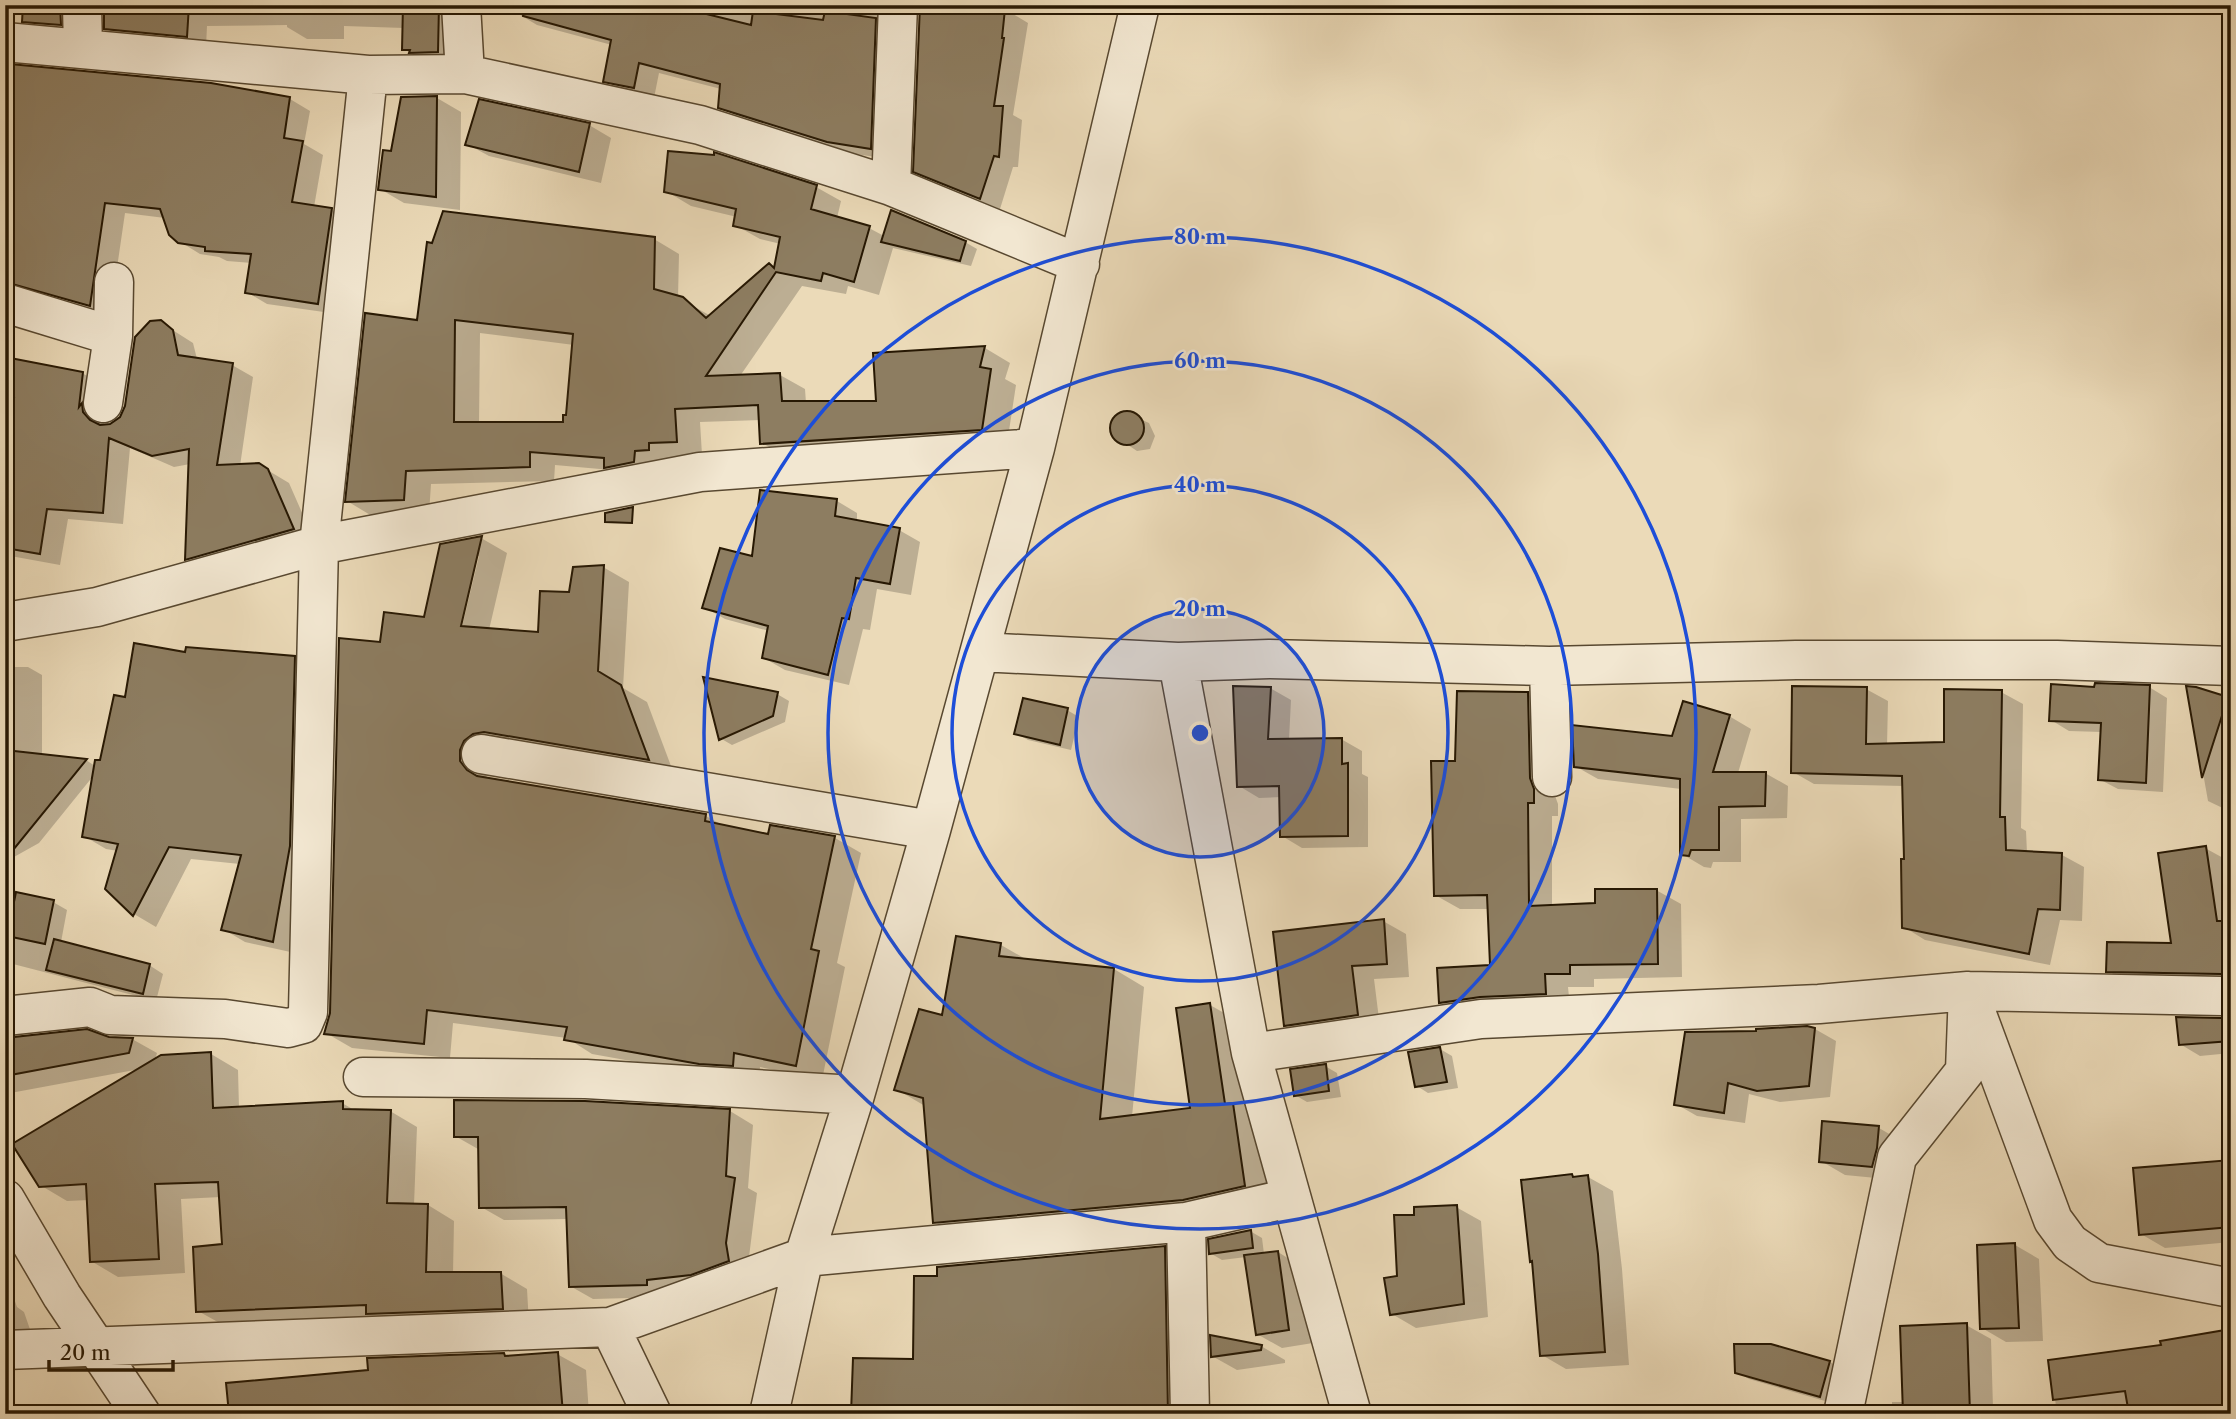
<svg xmlns="http://www.w3.org/2000/svg" width="2236" height="1419" font-family="'Libre Caslon Text',serif">
<style>
.shadow{fill:#0003;fill-rule:evenodd}
.building{fill:#8d7d61;stroke:#271803;stroke-width:2;fill-rule:evenodd}
.lines{fill:none;stroke-linecap:round;stroke-linejoin:round}
.street-casing{stroke:#584830;stroke-width:41}
.street{stroke:#f2e7d1;stroke-width:38}
.ring{fill:none;stroke:#1d4ed8;stroke-width:3.5}
.centre{fill:#1d4ed8;stroke:#f2e7d1;stroke-width:3.5}
.ring-label{font-size:21px;text-anchor:middle;font-weight:bold;fill:#1d4ed8;stroke:#f2e7d1;stroke-width:5;stroke-linejoin:round;paint-order:stroke}
</style>
<rect width="100%" height="100%" fill="#ebdab8"/>
<filter id="stains"><feTurbulence type="fractalNoise" baseFrequency=".00286" numOctaves="4"/><feColorMatrix values="0 0 0 0 .2 0 0 0 0 .09 0 0 0 0 .02 0 0 0 .5 -.17"/></filter>
<radialGradient id="worn" r=".72"><stop offset=".6" stop-color="#630" stop-opacity="0"/><stop offset="1" stop-color="#630" stop-opacity=".3"/></radialGradient>
<path class="shadow" d="M25 5H83L80 35 44 32 24 21Z
M106 5H459L457 63 423 60 404 49V28L344 26V39H307L287 27V25L207 26 206 47 126 40 106 28Z
M519 5H899L890 159 848 153 740 118 720 107 721 89 659 73 654 98 625 92 605 81 612 45 537 25 517 13Z
M955 7 1008 11 1028 23 1013 115 1022 120 1018 167H1013L1000 209 935 182 915 171Z
M437 98 461 112 460 210 404 203 380 189 393 153Z
M290 99 310 111 304 144 323 155 314 207 332 210 352 221 338 314 267 304 247 292 252 263 227 261 219 257 200 254 179 241 165 218 125 213 110 316 5 289V106L8 110Z
M589 125 611 138 601 183 489 156 467 144Z
M816 187 841 201 837 218 869 228 884 236 965 242 977 249 971 266 893 248 879 295 848 286 846 294 802 286 740 376 780 375 805 389 806 403H878L875 355 985 348 1010 363 1005 379 1016 385 1007 444 787 457 762 443 761 420 700 422 702 455 674 457V464L611 470 555 465 554 481 431 484 429 514 372 516 347 501 418 322 654 239 679 254 678 298 711 316 776 269 781 244 760 239 735 225 737 217 691 206 666 191ZM480 333 574 345 567 417 564 424H479Z
M160 322 193 343 197 359 232 365 253 377 240 466 259 465 289 483 314 540 207 571 187 559 190 464 174 467 130 448 123 524 68 519 60 565 5 555V359L82 373 103 385 104 426 112 425 121 418Z
M1124 412 1149 423 1155 436 1150 449 1137 451 1113 435 1112 422Z
M837 501 857 513V522L899 530 920 542 911 595 877 589 870 630 863 629 849 685 785 670 764 658 769 631 725 619 704 607 754 558Z
M481 538 507 553 489 630 540 634 571 594 603 567 629 582 623 688 647 702 674 774 485 765 487 779 706 816 724 826 769 836 771 827 835 838 861 853 837 963 845 967 822 1080 760 1067 759 1080 726 1078 592 1054 567 1038 453 1023 450 1058 352 1048 326 1033 332 1013 382 643 425 619ZM475 556H479L460 635H457Z
M294 657 316 670 295 953 245 942 223 929 240 864 191 859 156 927 134 914 107 889 118 851 106 849 84 836 94 775 39 843 5 862V667H28L42 675V756L86 760 95 766 102 762 126 699Z
M2149 687 2167 698 2163 792 2118 789 2099 779 2102 732 2069 731 2051 720 2096 689Z
M1270 688 1291 700 1289 740 1341 739 1362 751V774L1368 777V847L1302 848 1282 836 1281 797 1259 798 1239 786Z
M2188 688 2231 700V812L2208 801Z
M1866 689 1888 701 1887 746 1945 744 2001 692 2023 704 2021 828 2026 831 2027 853 2062 855 2084 867 2082 921 2060 920 2050 965 1925 940 1904 927 1906 861 1904 786 1814 784 1793 772Z
M777 694 789 701 785 722 732 745 720 738Z
M1527 694 1552 708 1554 793 1558 804V816H1552V907L1597 905 1656 890 1681 904 1682 977 1594 979V987H1568L1570 1007 1465 1016 1441 1002 1492 967 1489 909H1460L1435 895 1457 762Z
M1067 710 1079 717 1071 750 1028 740 1016 733Z
M1729 716 1751 729 1738 773H1765L1788 786 1787 818 1741 819V862H1713L1711 868 1704 867 1682 854 1681 789 1598 779 1575 766 1674 738Z
M2205 848 2225 859 2231 898V984L2128 982 2108 971 2173 945Z
M5 892 53 902 67 910 61 942 149 965 163 974 156 1001 13 964 14 994 5 993Z
M1383 921 1406 934 1409 977 1374 979 1380 1027 1308 1038 1286 1025Z
M1001 945 1029 961 1114 969 1144 987 1132 1117 1192 1109 1210 1005 1240 1022 1274 1203 965 1240 935 1222 925 1106 896 1089 943 1017Z
M2231 1017V1053L2200 1056 2180 1044 2222 1020Z
M1815 1029 1836 1041 1830 1097 1780 1102 1749 1094 1745 1123 1697 1116 1676 1104 1687 1034Z
M5 1039H132L157 1053 155 1060 211 1054 238 1070 239 1108 342 1103 356 1111H390L417 1127 414 1205H428L454 1221 453 1274 500 1273 527 1289 529 1324 225 1326 198 1311 224 1246 221 1197 181 1199 185 1273 118 1277 91 1261 89 1200 67 1201 40 1185 140 1069 5 1094Z
M1440 1049 1452 1056 1458 1088 1428 1093 1417 1086Z
M1325 1066 1337 1073 1341 1097 1307 1102 1295 1095Z
M730 1111 753 1125 748 1188 757 1193 749 1257 669 1297 593 1299 570 1286 568 1219 504 1220 481 1207 478 1149 455 1136Z
M1879 1128 1903 1142 1897 1180 1845 1175 1821 1161Z
M2231 1161V1242L2165 1248 2141 1234Z
M1572 1176 1576 1178 1588 1177 1613 1191 1622 1269 1629 1365 1566 1369 1542 1355Z
M1456 1207 1481 1221 1488 1317 1416 1328 1392 1314 1399 1277Z
M1250 1231 1262 1238 1264 1254 1278 1252 1302 1267 1313 1343 1282 1348 1257 1334 1246 1257 1222 1260 1210 1253Z
M2015 1245 2039 1259 2043 1341 2006 1342 1982 1328Z
M1164 1248 1190 1262 1193 1414H1014L915 1361 939 1278Z
M5 1280 8 1281 17 1307 24 1312 34 1341 5 1350Z
M1966 1325 1991 1339 1993 1408 2002 1414H1892V1402H1904Z
M2227 1326H2231V1414H2057L2050 1361 2163 1346 2228 1331Z
M1261 1346 1285 1360V1363L1237 1370 1212 1356Z
M557 1354 586 1370 589 1414H231L370 1372 504 1355 509 1358Z
M1830 1362 1841 1369 1832 1403 1749 1379 1737 1372Z
M1715 1404 1731 1414H1685V1406Z"/>
<path class="building" d="M23 5H60L61 25 22 22Z
M104 5H189L187 37 104 29Z
M403 5H439L438 52 409 53 410 50H402Z
M525 5H670L751 25 753 11 823 20 825 11 876 18 871 149 827 142 718 108 720 84 639 63 634 88 603 82 611 40 523 16Z
M920 5H959L1005 9 1002 38H1004L994 106H1003L999 157 994 156 980 199 913 172Z
M10 64 211 83 290 97 284 138 303 141 292 202 332 208 318 304 245 293 251 254 205 251V247L178 243 169 235 160 209 105 203 90 306 5 282V121Z
M437 96 436 197 378 190 383 150 391 151 401 97Z
M479 99 590 123 579 172 465 145Z
M668 151 714 155V152L817 185 811 209 870 226 854 282 823 273 821 281 776 272 706 376 780 373 782 401H876L873 353 985 346 980 367 991 369 982 430 760 444 758 405 675 409 677 442 649 443V450L635 451 634 462 604 468V458L530 452V467L406 471 404 500 345 502 365 313 417 320 427 242 432 243 443 211 655 237 654 289 683 297 706 318 769 263 774 268 780 237 733 226 736 209 664 192ZM455 320 573 334 566 415H563V422H454Z
M891 210 966 241 960 261 881 242Z
M161 320 173 330 178 355 233 363 217 465 259 463 268 469 294 529 185 560 189 449 152 456 109 438 103 513 47 509 40 554 5 548V442L14 398 5 396V357L83 372 79 407 82 403 83 412 90 420 100 425 110 424 120 417 125 406 135 337 150 321Z
M1110 428a17 17 0 1 1 34 0a17 17 0 1 1-34 0Z
M760 490 837 499 835 516 900 528 890 584 856 578 849 619 842 618 828 675 762 658 768 626 702 608 720 548 752 556Z
M633 507 632 523 605 522V513Z
M482 536 461 626 538 632 540 591 569 592 573 567 604 565 598 671 621 685 649 760 484 732 473 734 464 741 460 750V761L467 770 477 776 706 814 705 821 768 834 770 825 835 836 811 949 819 951 796 1066 734 1053 733 1066 699 1064 564 1040 567 1027 427 1010 424 1044 324 1034 330 1013 339 638 380 642 384 612 424 617 440 544Z
M134 643 185 652 186 647 295 656 290 846 273 942 221 930 241 855 169 847 133 916 105 889 118 844 82 837 95 760H100L114 695 125 697Z
M703 677 778 692 773 716 719 740Z
M2095 683 2150 685 2146 783 2098 780 2101 723 2049 721 2051 684 2094 687Z
M1233 686 1271 687 1268 739 1342 738V764L1348 763V836L1280 837 1279 786 1237 787Z
M1792 686 1867 687 1866 744 1944 742V689L2002 690 2000 817H2005L2006 850 2062 853 2060 910 2038 909 2029 954 1902 928 1901 859H1904L1902 776 1791 773Z
M2186 686 2196 687 2228 697 2202 778Z
M1457 691 1528 692 1530 778 1534 789V803H1528L1529 906 1595 903V889H1657L1658 964 1570 965V974H1545L1546 994 1480 997 1439 1003 1437 968 1490 965 1487 895 1434 896 1431 761H1455Z
M1023 698 1068 708 1060 745 1014 734Z
M1683 701 1730 715 1713 772H1766L1765 806 1719 807V850H1691L1689 856 1680 855V779L1574 767 1572 725 1672 736Z
M5 750 87 759 5 860Z
M2206 846 2217 921H2231V976L2222 974 2106 972 2107 942 2171 943 2158 853Z
M16 892 54 900 45 944 7 936Z
M1384 919 1387 964 1352 966 1358 1015 1284 1026 1273 932Z
M956 936 1001 943 999 956 1114 968 1100 1119 1190 1108 1176 1008 1210 1003 1225 1104 1233 1103 1245 1186 1183 1200 933 1223 923 1098 894 1090 919 1009 942 1015Z
M54 939 150 964 143 994 46 970Z
M2231 1016V1041L2179 1045 2176 1017 2222 1018Z
M1807 1026 1815 1028 1809 1086 1757 1091 1728 1083 1724 1113 1674 1105 1685 1032 1756 1031V1029Z
M87 1029 109 1037 133 1038 129 1053 5 1076V1038Z
M1440 1047 1447 1082 1415 1087 1408 1052Z
M211 1052 213 1108 343 1101V1109L391 1110 387 1203 428 1204 426 1272H501L503 1309 366 1314V1305L196 1312 193 1247 222 1244 218 1182 155 1184 159 1259 90 1262 86 1184 39 1187 12 1144 161 1055Z
M1326 1064 1329 1091 1294 1096 1290 1069Z
M454 1100 585 1101 730 1109 726 1176 735 1178 726 1243 729 1261 691 1275 647 1280V1285L569 1287 566 1207 479 1208 478 1137H454Z
M1822 1121 1879 1126 1877 1148 1872 1167 1819 1162Z
M2231 1160V1227L2139 1235 2133 1168Z
M1572 1174 1573 1177 1588 1175 1598 1254 1605 1352 1540 1356 1532 1261 1530 1262 1521 1180Z
M1457 1205 1464 1304 1390 1315 1384 1278 1397 1276 1394 1215H1414V1207Z
M1251 1230 1253 1248 1209 1254 1208 1239Z
M2015 1243 2019 1328 1980 1329 1977 1245Z
M1165 1246 1168 1414H851L853 1358 913 1359 914 1276H937V1267Z
M1278 1251 1289 1330 1256 1335 1244 1255Z
M1967 1323 1970 1414H1903L1900 1326Z
M2231 1329V1408L2198 1414H2129L2125 1391 2053 1400 2048 1360 2161 1345 2160 1341Z
M1210 1335 1262 1345 1261 1350 1211 1357Z
M1734 1344H1771L1830 1361 1820 1397 1735 1373Z
M558 1352 563 1414H229L226 1383 368 1370 367 1358 504 1353 505 1356Z"/>
<g class="lines">
<g class="street-casing">
<path id="street" d="M82 5 83 49
M461 5 465 74
M5 42 368 75 465 74 700 125 891 186 1080 264
M891 186 898 5
M5 303 113 336
M103 403 113 336 114 282
M5 622 97 607 319 545 700 472 1035 448
M980 652 1178 662 1269 659 1549 666 1796 660H2057L2231 666
M1178 662 1251 1053 1352 1414
M1549 666 1552 777
M481 754 931 830
M1975 1009 2053 1220 2070 1243 2099 1263 2231 1288
M5 1016 90 1007 110 1015 225 1019 288 1028 303 1024 308 1012 319 545 368 75
M1251 1053 1481 1019 1819 1004 1968 991 2222 996
M363 1077 586 1079 855 1095
M5 1199 62 1296 141 1414
M1186 1222 1190 1414
M610 1327 652 1414
M5 1350 610 1327 804 1257 1186 1222 1290 1198
M769 1414 804 1257 855 1095 931 830 1035 448 1140 5
M1843 1414 1897 1157 1965 1071 1968 991"/>
</g>
<use href="#street" class="street"/>
</g>
<circle cx="1200" cy="733" r="124" fill="#1d4ed8" fill-opacity=".12"/>
<g class="ring">
<circle cx="1200" cy="733" r="124"/>
<circle cx="1200" cy="733" r="248"/>
<circle cx="1200" cy="733" r="372"/>
<circle cx="1200" cy="733" r="496"/>
</g>
<circle cx="1200" cy="733" r="10" class="centre"/>
<g class="ring-label">
<text x="1200" y="244">80 m</text>
<text x="1200" y="368">60 m</text>
<text x="1200" y="492">40 m</text>
<text x="1200" y="616">20 m</text>
</g>
<rect width="2236" height="1419" fill="none" stroke="#ebdab8" stroke-width="28"/>
<rect x="7" y="7" width="2222" height="1405" fill="none" stroke="#271803" stroke-width="3.5"/>
<rect x="14" y="14" width="2208" height="1391" fill="none" stroke="#271803" stroke-width="2"/>
<path d="M49 1360v10h124v-10" fill="none" stroke="#271803" stroke-width="3.5"/>
<text x="60" y="1360" font-size="21" fill="#271803" stroke="#f2e7d1" stroke-width="5" paint-order="stroke">20 m</text>
<rect width="100%" height="100%" filter="url(#stains)"/>
<rect width="100%" height="100%" fill="url(#worn)"/>
</svg>
